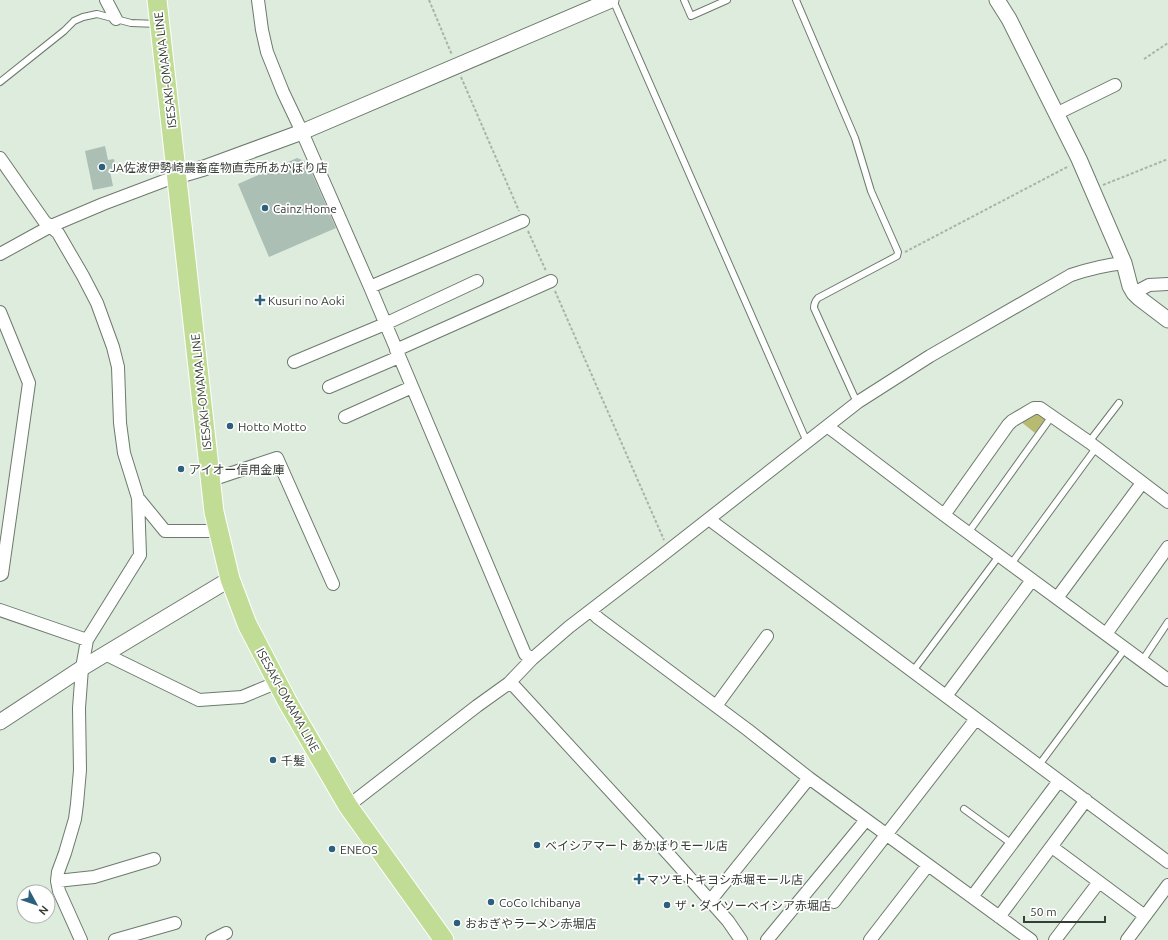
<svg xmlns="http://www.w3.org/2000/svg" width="1168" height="940" font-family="Ubuntu,'Noto Sans JP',sans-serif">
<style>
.green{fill:#b8ba71}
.building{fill:#abbfb5}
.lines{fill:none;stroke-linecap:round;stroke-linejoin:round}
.service-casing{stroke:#6d7a6d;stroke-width:8}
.minor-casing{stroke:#6d7a6d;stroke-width:14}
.tertiary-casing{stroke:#6d7a6d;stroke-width:17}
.primary-casing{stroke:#fff;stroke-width:21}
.path{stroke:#a8b4a8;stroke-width:2;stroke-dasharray:3 2;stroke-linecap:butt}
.service{stroke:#fff;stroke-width:6}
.minor{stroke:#fff;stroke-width:12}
.tertiary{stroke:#fff;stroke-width:15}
.primary{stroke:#c1dd95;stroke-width:19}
.poi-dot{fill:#2d607d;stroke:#fff;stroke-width:1.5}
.labels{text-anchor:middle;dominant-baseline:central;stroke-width:3.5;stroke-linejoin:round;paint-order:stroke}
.street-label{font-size:12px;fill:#363c36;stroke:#fff}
.poi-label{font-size:12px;fill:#363c36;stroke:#fff;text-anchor:start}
</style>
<rect width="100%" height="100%" fill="#ddecdd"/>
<path class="green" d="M1037 409 1046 418 1035 433 1020 421Z"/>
<path class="building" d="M105 146 108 160 114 159 116 170 110 171 113 186 93 190 85 151Z
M297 158 307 162 336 228 269 257 238 184Z"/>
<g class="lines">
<g class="service-casing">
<path id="service" d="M613 0 807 442
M684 0 691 16 727 0
M796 0 855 138 871 191 898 252 897 256 818 298C815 301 814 304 814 308L854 396 858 402
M0 82 64 31 74 21 83 17 97 14 131 23 158 24
M1089 442 1119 403
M968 533 1052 416
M1011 564 1096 448
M1142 661 1168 622
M913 671 999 556
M1039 765 1125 649
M964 809 1012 844"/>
</g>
<g class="minor-casing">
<path id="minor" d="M106 0 116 19
M258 0 262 30 267 52 283 92 302 132 370 287 525 654 532 659
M1056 114 1115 85
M0 158 44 221 58 233 83 276 97 303 113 347 118 367 120 423 124 453 138 498 140 555 87 640 82 668 79 708 80 770 77 804 75 819 65 853 58 872 57 881 59 891 81 940
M0 254 51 226 103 204 177 176
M370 287 523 221
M1134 293 1149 285 1168 284
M0 312 29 383 2 574 0 575
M396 350 551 281
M294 362 385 324 477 281
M329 387 399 357
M345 417 412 387
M830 424 832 430 835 432 944 515 1168 680
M211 480 277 458 333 584
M138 498 165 531H219
M944 515 1008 425 1012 421 1034 408H1040L1089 442 1168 502
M710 518 714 523 1168 862
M1057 598 1142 483
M0 610 87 640
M591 611 598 618 748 730 809 778 1031 940
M1106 634 1168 547
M105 654 199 700 242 697 278 682
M509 683 515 687 672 858 728 921 741 940
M946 696 1032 580
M716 706 767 636
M348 806 477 706 509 683 532 659 569 627 655 561 858 402 930 356 1071 275C1089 269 1105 265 1124 263
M1052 847 1145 916
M57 881 94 877 154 859
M972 897 1059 781
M710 901 809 778
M834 902 976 719
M999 917 1086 800
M115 940 175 923
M212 940 226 933
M767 940 866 820
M870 940 928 865
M1055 940 1099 882
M1127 940 1168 885"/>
</g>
<g class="tertiary-casing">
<path id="tertiary" d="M997 0 1009 19 1079 159 1124 263 1130 286 1134 293 1139 298 1168 320
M177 176 204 168 302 132 611 0
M0 722 82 668 230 579"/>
</g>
<g class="primary-casing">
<path id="primary" d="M157 0 214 512 230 579 247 624 287 701 348 806 444 940"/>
</g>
<path class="path" d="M429 0 452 55
M1144 59 1168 43
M461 77 519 211
M1103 185 1168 159
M528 231 546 271
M905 252 1069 166
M555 291 664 540"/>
<use href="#service" class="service"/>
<use href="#minor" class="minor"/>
<use href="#tertiary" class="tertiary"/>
<use href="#primary" class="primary"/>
</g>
<g class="poi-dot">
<circle cx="102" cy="167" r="4"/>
<circle cx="265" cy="208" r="4"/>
<path d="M258 294h4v4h4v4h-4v4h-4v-4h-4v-4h4z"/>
<circle cx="230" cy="426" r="4"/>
<circle cx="181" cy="469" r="4"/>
<circle cx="273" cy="760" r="4"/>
<circle cx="537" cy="845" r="4"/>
<circle cx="332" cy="849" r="4"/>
<path d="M637 873h4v4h4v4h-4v4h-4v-4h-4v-4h4z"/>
<circle cx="491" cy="902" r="4"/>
<circle cx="667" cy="905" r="4"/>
<circle cx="457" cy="923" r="4"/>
</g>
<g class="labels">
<g class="street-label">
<text transform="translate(165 70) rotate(-97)">ISESAKI-OMAMA LINE</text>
<text transform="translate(201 392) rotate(-96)">ISESAKI-OMAMA LINE</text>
<text transform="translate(288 700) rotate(61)">ISESAKI-OMAMA LINE</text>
</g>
<g class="poi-label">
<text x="110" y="167">JA佐波伊勢崎農畜産物直売所あかぼり店</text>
<text x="273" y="208">Cainz Home</text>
<text x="268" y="300">Kusuri no Aoki</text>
<text x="238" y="426">Hotto Motto</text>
<text x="189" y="469">アイオー信用金庫</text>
<text x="281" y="760">千髪</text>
<text x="545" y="845">ベイシアマート あかぼりモール店</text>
<text x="340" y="849">ENEOS</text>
<text x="647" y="879">マツモトキヨシ赤堀モール店</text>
<text x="499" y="902">CoCo Ichibanya</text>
<text x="675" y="905">ザ・ダイソーベイシア赤堀店</text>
<text x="465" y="923">おおぎやラーメン赤堀店</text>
</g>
</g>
<g transform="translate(36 904) rotate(130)"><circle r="19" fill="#ffffff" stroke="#afb1af"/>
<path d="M0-3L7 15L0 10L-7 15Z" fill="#2d607d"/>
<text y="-6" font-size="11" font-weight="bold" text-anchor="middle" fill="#363c36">N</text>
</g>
<path d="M1024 916v6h81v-6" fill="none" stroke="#363c36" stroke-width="2"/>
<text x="1030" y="916" font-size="12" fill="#363c36" stroke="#ffffff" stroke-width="3" paint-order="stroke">50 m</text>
</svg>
